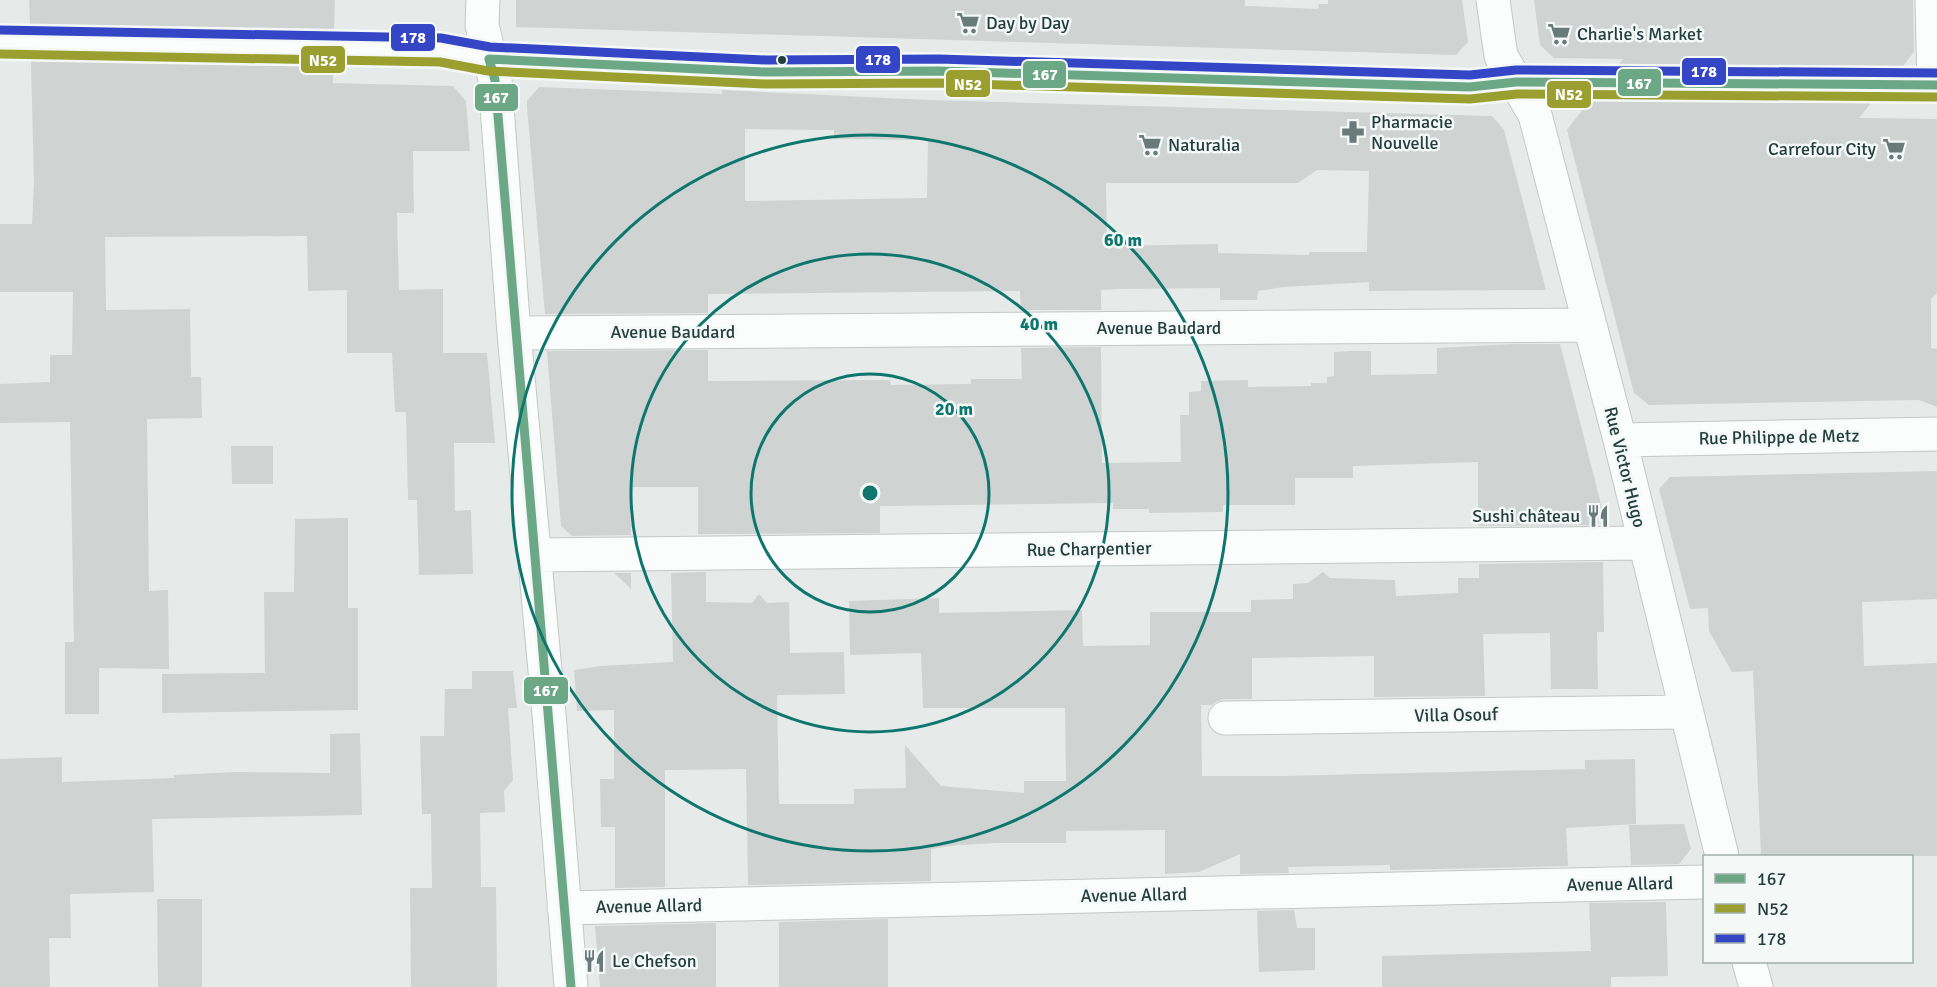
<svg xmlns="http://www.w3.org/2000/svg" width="1937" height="987" font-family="Signika,sans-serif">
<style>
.building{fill:#cfd3d2;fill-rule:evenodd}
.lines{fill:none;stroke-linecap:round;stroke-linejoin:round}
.minor-casing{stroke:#c3c8c6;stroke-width:35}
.secondary-casing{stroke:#c2c8c7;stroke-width:35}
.minor{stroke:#fbfcfc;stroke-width:33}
.secondary{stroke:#fbfcfc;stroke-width:33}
.bus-1-casing{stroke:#f4f9f8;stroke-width:14}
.bus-2-casing{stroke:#f4f9f8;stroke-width:14}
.bus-3-casing{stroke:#f4f9f8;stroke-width:14}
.bus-1{stroke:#6ca885;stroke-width:9}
.bus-2{stroke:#9b9f2f;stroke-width:9}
.bus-3{stroke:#3445c6;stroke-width:9}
.ring{fill:none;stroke:#0f766e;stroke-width:3}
.bus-dot{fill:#243e3b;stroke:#f4f9f8;stroke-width:2}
.labels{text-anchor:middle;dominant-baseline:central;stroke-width:5;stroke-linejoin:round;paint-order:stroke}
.poi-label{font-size:18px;fill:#243e3b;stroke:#f4f9f8;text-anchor:start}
.street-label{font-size:18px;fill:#243e3b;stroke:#f4f9f8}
.centre{fill:#0f766e;stroke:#f4f9f8;stroke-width:3}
.ring-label{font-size:18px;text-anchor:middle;font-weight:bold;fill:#0f766e;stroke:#f4f9f8;stroke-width:5;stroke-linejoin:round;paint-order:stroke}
.line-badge{stroke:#f4f9f8;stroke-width:2}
.badge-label{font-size:16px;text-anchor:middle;font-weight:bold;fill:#fff}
</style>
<rect width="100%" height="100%" fill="#e6ebe9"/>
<path class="building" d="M29 0H335L334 29 30 24Z
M516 0H1245V6L1318 9 1319 4H1328V0H1462L1468 42 1456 55 516 27Z
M1534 0H1913L1914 52 1903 66 1619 64 1623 59 1554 58 1540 45Z
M31 61 333 67V83L453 86 466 101 470 151H413L414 213H397L399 290 443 289V353H487L495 443H454L455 511 471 510 473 574 419 575 417 500H408L406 412H395L392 353H347V290L308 291 307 236 105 237 106 310 190 309 191 377H201L202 418 147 419 149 591 168 590 169 669 99 668V714H65V642H74L70 422 0 423V384L50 382V355H72L73 292H0V224H32L34 183Z
M539 87 722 94V90L928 100 1492 116 1504 130 1546 290 1369 291V282L1283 287 1258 291 1257 300H1220V288L1118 289 1101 290V310H1021L1020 291 708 294V313L545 314 527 107V101ZM745 129 834 130V139L928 140 927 198 745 201ZM1317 170 1369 171 1367 252H1309V255L1218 253V244L1107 246 1106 183H1298Z
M1589 101 1871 103 1859 118 1937 119V293L1931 299V348L1937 349V407L1919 400 1649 405 1634 393 1567 130Z
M1512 344H1560L1603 512 1597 525 1478 526V462L1353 466V478H1295V505H1223V512L1149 513V509H1113V503L880 506V533L698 534V487H630L631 535 572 536 561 526 547 351 708 350V381L890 380 891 385 971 384V379H1022L1021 348 1101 347 1102 463 1181 462 1180 415H1189V392L1201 391V381L1248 380V387L1311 386V383H1327V377L1334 376V352L1351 351H1371V375L1437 374V348Z
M231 446H273V484H232Z
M1937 471V599L1862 602 1864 666 1937 663V856H1761L1753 671 1732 672 1709 631 1708 608 1690 609 1659 489 1670 477Z
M348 518V608H358V710L162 713V674L265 673 264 592H294L295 519Z
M1603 562 1604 632H1597L1598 689H1551L1550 633 1483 634 1485 696 1374 697V656L1252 658V699H1225L1216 702 1212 705H1201L1202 776H1281L1585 769V760L1635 759 1636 824 1566 828 1568 866 1390 870V865L1288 867 1289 873 1240 874V854L1199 872 1165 874V830L1066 831V843H997L959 845 931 849V881L748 885 746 769 665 770V887L615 888V827H601L600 779H614V710L577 711 574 670 601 666 673 662 671 573 706 572V602L752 603 759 594 767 603 789 602 790 653 844 652 845 694 777 695 779 804H854V789L906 788 905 745 941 786 1024 793V781H1066L1065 708H923L921 653 850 655 849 601 939 598V613L1082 610 1083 646 1150 645V612H1251V600L1293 599V584L1308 583 1323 572 1330 578 1395 580 1396 596 1458 593V578H1479V564Z
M614 573H631V589Z
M472 671H513L517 708H508L513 780 504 791 505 812 480 813 481 887H496L497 987H411L410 888H432L431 814H422L420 736H444L445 689H472Z
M360 733 362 815 152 819 154 892 70 894 71 938H49L50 987H0V759L62 757V782L174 778V775L237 772 330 773V734Z
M1684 824 1691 849 1679 864 1631 865 1629 825Z
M157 899H202V987H158Z
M1666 902 1668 976 1611 977V987H1382V956L1591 951 1589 903Z
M1294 910 1297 928H1315V970L1259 972 1257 911Z
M888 919V987H779V922Z
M716 923V987H600L595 926Z"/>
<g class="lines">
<g class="minor-casing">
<path id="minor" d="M483 0 482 25 495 80 514 333 549 714 571 987
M1493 0 1501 56 1535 115 1620 440 1722 856
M1932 0 1934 85
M514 333 1589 325
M1620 440 1937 434
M535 555 1644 543
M1225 718 1686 712
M564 908 1704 882
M1749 962 1756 987"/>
</g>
<g class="secondary-casing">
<path id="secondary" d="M0 42 441 50 489 59 766 72 939 71 1470 87 1516 82 1937 85"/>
</g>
<use href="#minor" class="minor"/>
<use href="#secondary" class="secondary"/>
<g class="bus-1-casing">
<path id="bus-1" d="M571 987C547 685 518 383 495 80L489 59 766 72 939 71 1470 87 1516 82 1937 85"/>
</g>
<g class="bus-2-casing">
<path id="bus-2" d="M0 54 440 62 488 71 765 84 939 83 1470 99 1517 94 1937 97"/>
</g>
<g class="bus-3-casing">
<path id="bus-3" d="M0 30 441 38 490 47 766 60 939 59 1470 75 1516 70 1937 73"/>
</g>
<use href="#bus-1" class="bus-1"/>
<use href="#bus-2" class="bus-2"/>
<use href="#bus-3" class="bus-3"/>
</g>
<g class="ring">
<circle cx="870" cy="493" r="119"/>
<circle cx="870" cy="493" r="239"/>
<circle cx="870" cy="493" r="358"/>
</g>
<defs>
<g id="supermarket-bare" transform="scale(1.8)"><path d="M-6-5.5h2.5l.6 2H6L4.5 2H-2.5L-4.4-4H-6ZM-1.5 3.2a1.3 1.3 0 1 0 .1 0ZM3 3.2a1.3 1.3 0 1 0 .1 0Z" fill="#687b78" stroke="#f4f9f8" stroke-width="2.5" paint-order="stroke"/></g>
<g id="pharmacy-bare" transform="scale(1.8)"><path d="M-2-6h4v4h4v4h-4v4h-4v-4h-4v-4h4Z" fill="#687b78" stroke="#f4f9f8" stroke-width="2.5" paint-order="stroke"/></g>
<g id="restaurant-bare" transform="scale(1.8)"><path d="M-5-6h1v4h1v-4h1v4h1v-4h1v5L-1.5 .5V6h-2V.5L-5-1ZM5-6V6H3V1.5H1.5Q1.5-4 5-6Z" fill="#687b78" stroke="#f4f9f8" stroke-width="2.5" paint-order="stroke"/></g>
</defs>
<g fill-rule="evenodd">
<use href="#supermarket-bare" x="968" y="23"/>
<use href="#supermarket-bare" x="1559" y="34"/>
<use href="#pharmacy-bare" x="1353" y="132"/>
<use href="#supermarket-bare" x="1150" y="145"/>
<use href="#supermarket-bare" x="1894" y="149"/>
<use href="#restaurant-bare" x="1598" y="516"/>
<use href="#restaurant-bare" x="594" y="961"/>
</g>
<circle class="bus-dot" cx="782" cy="60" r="5"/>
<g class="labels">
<g class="poi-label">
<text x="986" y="23">Day by Day</text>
<text x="1577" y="34">Charlie's Market</text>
<text x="1371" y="122">Pharmacie<tspan x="1371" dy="21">Nouvelle</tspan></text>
<text x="1168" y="145">Naturalia</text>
<text x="1876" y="149" text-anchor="end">Carrefour City</text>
<text x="1580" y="516" text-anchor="end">Sushi château</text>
<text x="612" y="961">Le Chefson</text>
</g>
<g class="street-label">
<text x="1159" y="328">Avenue Baudard</text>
<text x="673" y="332">Avenue Baudard</text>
<text transform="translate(1779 437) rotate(-1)">Rue Philippe de Metz</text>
<text transform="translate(1625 467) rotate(76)">Rue Victor Hugo</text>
<text transform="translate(1089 549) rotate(-1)">Rue Charpentier</text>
<text transform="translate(1456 715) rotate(-1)">Villa Osouf</text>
<text transform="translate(1620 884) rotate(-1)">Avenue Allard</text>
<text transform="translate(1134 895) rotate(-1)">Avenue Allard</text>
<text transform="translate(649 906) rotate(-1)">Avenue Allard</text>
</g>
</g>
<circle cx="870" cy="493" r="9" class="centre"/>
<g class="ring-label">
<text x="1123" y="246">60 m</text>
<text x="1039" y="330">40 m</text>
<text x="954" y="415">20 m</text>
</g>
<g class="line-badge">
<rect x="390" y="23" width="46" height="29" rx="6" fill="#3445c6"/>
<rect x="855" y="45" width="46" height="29" rx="6" fill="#3445c6"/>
<rect x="300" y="45" width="46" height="29" rx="6" fill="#9b9f2f"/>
<rect x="1681" y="57" width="46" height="29" rx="6" fill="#3445c6"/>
<rect x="1022" y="60" width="45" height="29" rx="6" fill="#6ca885"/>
<rect x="1617" y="68" width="45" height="29" rx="6" fill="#6ca885"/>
<rect x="945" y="69" width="46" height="29" rx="6" fill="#9b9f2f"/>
<rect x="1546" y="80" width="46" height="29" rx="6" fill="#9b9f2f"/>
<rect x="474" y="83" width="45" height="29" rx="6" fill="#6ca885"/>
<rect x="523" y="676" width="46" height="29" rx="6" fill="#6ca885"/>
</g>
<g class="badge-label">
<text x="413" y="43">178</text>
<text x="878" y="65">178</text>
<text x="323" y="66">N52</text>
<text x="1704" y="77">178</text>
<text x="1045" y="80">167</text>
<text x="1639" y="89">167</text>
<text x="968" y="90">N52</text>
<text x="1569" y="100">N52</text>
<text x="496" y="103">167</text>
<text x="546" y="696">167</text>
</g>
<rect x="1703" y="855" width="210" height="108" fill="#f4f9f8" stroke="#a1aeac" stroke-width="1.5"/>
<rect x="1715" y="874" width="30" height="9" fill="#6ca885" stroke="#a1aeac" stroke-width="1.5"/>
<text x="1757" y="885" font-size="18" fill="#243e3b">167</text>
<rect x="1715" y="904" width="30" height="9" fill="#9b9f2f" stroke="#a1aeac" stroke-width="1.5"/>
<text x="1757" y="915" font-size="18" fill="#243e3b">N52</text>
<rect x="1715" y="934" width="30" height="9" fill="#3445c6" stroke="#a1aeac" stroke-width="1.5"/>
<text x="1757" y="945" font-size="18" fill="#243e3b">178</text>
</svg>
